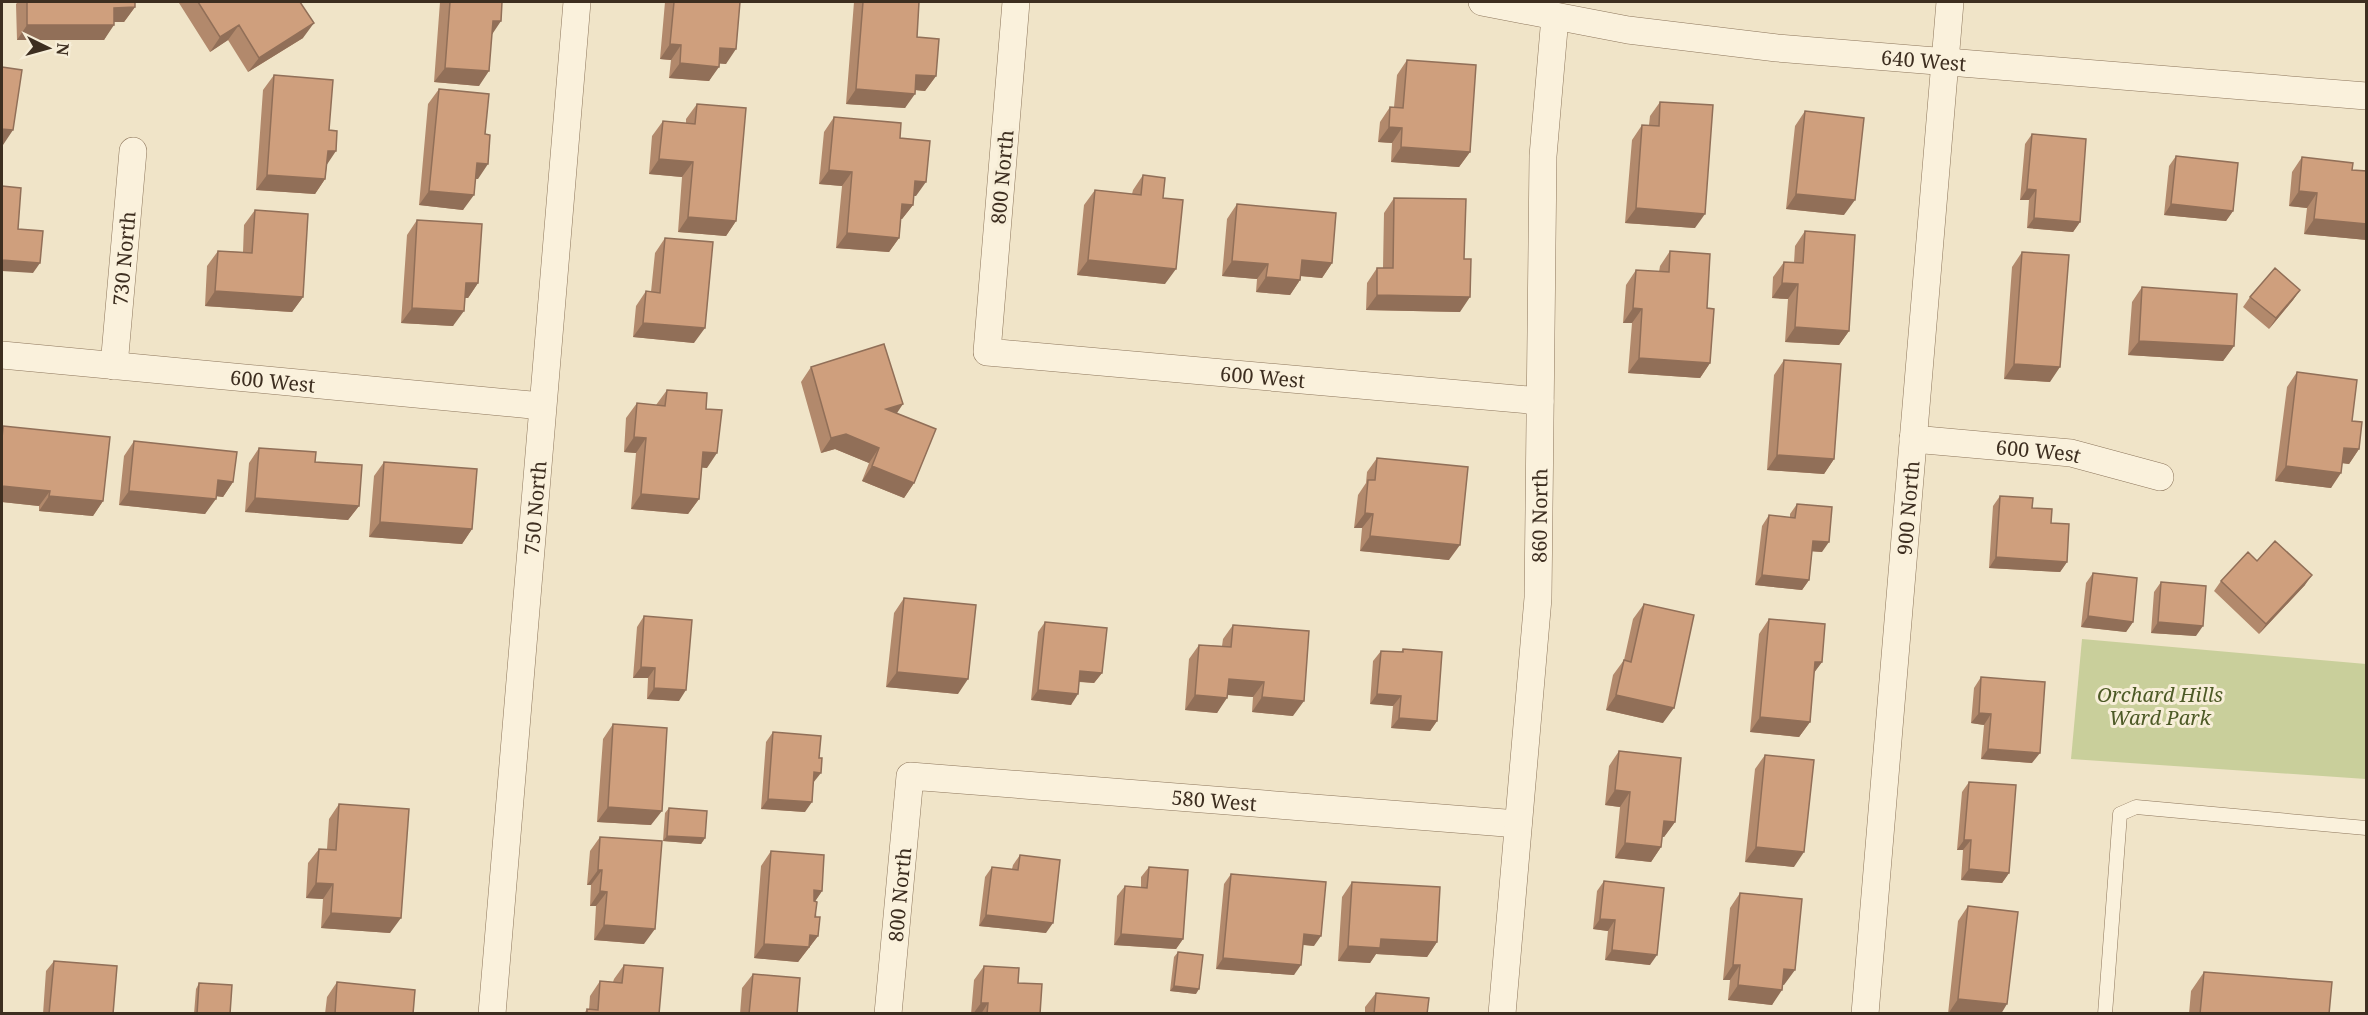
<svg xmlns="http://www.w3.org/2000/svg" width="2368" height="1015" font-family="'Noto Serif',serif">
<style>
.green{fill:#c9cf9b}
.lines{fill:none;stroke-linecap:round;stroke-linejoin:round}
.service-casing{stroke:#8d765c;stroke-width:15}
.minor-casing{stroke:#8d765c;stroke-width:28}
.service{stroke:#faf1dc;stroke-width:14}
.minor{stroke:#faf1dc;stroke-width:27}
.wall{fill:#b2896c}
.shaded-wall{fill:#916f58}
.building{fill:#cf9f7d;stroke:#916f58;stroke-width:1.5}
.labels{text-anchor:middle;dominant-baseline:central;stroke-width:6;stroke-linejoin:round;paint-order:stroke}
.street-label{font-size:20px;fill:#3d2e20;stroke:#f7eed8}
.park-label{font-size:20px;font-style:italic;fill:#4d5a26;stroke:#f7eed8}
</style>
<rect width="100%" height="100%" fill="#f0e4c8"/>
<path class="green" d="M2082 639 2366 664V779L2071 759Z"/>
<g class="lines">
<g class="service-casing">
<path id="service" d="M2105 1014 2120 814 2136 807 2366 828"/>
</g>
<g class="minor-casing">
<g id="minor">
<path id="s1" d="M1016 2 987 352 1540 401"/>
<path id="s2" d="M1482 2 1628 30 1777 48 2366 96"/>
<path id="s3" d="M2 355 542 406"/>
<path id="s4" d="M114 366 133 151"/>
<path id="s5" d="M1913 439 2071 453 2160 477"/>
<path id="s6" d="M492 1014 577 2"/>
<path id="s7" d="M888 1014 910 776 1518 824"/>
<path id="s8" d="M1502 1014 1538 598 1543 156 1555 17"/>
<path id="s9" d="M1865 1014 1950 2"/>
</g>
</g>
<use href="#service" class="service"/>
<use href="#minor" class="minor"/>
</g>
<path class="wall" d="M18 2H135V7L124 22H114L104 40H17L16 4Z
M180 2H300L303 38 248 72 228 40 210 52 179 3Z
M440 2H502L492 34 479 86 434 82Z
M665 2H740L726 64 720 63 709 81 669 78 671 60 660 59Z
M854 2H919L917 37 936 76 925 91 915 90 905 108 846 104Z
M1407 60 1470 152 1459 167 1391 162 1392 143 1378 142 1380 122 1390 107H1394L1397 75Z
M274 75 327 165 325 179 315 194 256 190 263 90Z
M439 89 478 179H475L463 210 419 205 428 104Z
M1660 102 1695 228 1625 223 1632 140 1642 125H1649L1650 116Z
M697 104 736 221 726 236 678 232 682 177 649 174 652 136 663 121 686 123V119Z
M1805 111 1844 215 1786 209 1795 126Z
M834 117 900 138 916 196H913V205L902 219H901L899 238 889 252 836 248 842 186 819 184 824 132Z
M2032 134 2080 222 2073 232 2027 228 2029 200H2020L2025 144Z
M2176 156 2233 211 2226 221 2164 215 2169 166Z
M2302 157 2352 170 2367 171V240L2304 234 2307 208 2289 206 2292 172Z
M1143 175 1163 198 1165 284 1077 275 1084 205 1095 190 1132 194 1133 190Z
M1394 198 1460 312 1366 310 1367 283 1377 268H1383L1384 213Z
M1237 204 1332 263 1322 278 1300 276V280L1290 295 1256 292 1257 279 1222 276 1227 219Z
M255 210 303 297 292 312 205 306 207 266 218 251 243 252 244 225Z
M417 220 478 283 468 298H464L453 326 401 323 407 235Z
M1805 231 1849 331 1839 345 1785 342 1788 299 1772 298 1773 277 1784 262 1794 263 1795 246Z
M665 238 694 343 633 337 636 306 646 291 651 292 655 253Z
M1670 251 1707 308 1710 363 1700 378 1628 373 1632 323H1623L1626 285 1636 270 1659 272 1660 266Z
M2022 252 2050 382 2004 379 2012 267Z
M2142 287 2234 346 2223 361 2128 355 2132 302Z
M2300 290 2293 300 2269 329 2243 307 2250 297Z
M1784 360 1834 459 1824 474 1767 470 1774 375Z
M811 367 897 414 914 483 904 498 862 481 869 463 835 449 821 453 801 382Z
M2297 372 2352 421 2359 449 2349 464 2342 463 2331 488 2275 481 2287 387Z
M667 390 706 409 707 468 702 467 699 499 688 514 631 509 636 453 624 452 626 418 637 403 656 405Z
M3 426 103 501 93 516 39 511V506L2 502V428Z
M134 441 233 482 223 497 216 496 205 514 119 505 124 456Z
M259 448 315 462 359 506 348 520 245 512 249 463Z
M1377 458 1449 560 1360 551 1362 528H1354L1358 495 1366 483 1367 472Z
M384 462 472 529 462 544 369 537 374 476Z
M2000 496 2032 508 2051 523 2067 562 2060 572 1989 568 1993 506Z
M1797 504 1822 552 1812 551 1809 580 1802 590 1755 585 1762 526 1769 515 1790 518V514Z
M2257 561 2305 585 2259 634 2214 591 2221 581Z
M2093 573 2133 622 2126 632 2081 627 2086 583Z
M2161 582 2196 636 2151 633 2154 592Z
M904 598 958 694 886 687 894 613Z
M1644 604 1663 723 1606 710 1613 675 1624 660 1633 619Z
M644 616 679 701 647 699 648 678H633L637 627Z
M1769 619 1822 662 1814 672 1810 722 1799 737 1750 732 1759 634Z
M1045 622 1102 673 1094 683 1079 682 1071 705 1031 700 1038 632Z
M1233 625 1293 716 1252 712 1253 697 1227 695 1217 713 1185 710 1189 659 1199 645 1222 646 1223 639Z
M1403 649 1437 721 1430 731 1391 728 1393 706 1370 704 1373 661 1381 651 1401 652Z
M1981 677 2032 763 1981 759 1984 725 1971 723 1974 688Z
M613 724 651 825 597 822 603 739Z
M773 732 805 812 761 809 766 742Z
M1619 751 1675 822 1664 837 1662 836 1661 847 1651 862 1615 858 1620 807 1605 805 1609 766Z
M1765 755 1794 867 1745 862 1755 769Z
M1969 782 2009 873 2002 883 1961 880 1963 850H1957L1962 792Z
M339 804 390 933 321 928 323 899 306 898 308 863 319 849H327L329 819Z
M669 808 705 838 701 844 663 841 665 813Z
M600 837 644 944 594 940 596 906H590L591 885H587L590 851Z
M771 851 822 891 815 901 818 936 798 962 754 958 761 866Z
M1020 855 1046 933 979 926 985 877 992 867 1012 869 1013 865Z
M1149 867 1183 939 1176 949 1114 945 1117 896 1125 886 1141 887V877Z
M1231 874 1314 946 1303 945 1294 975 1216 969 1224 884Z
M1604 881 1650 965 1605 960 1608 931 1593 929 1597 891Z
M1352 882 1437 942 1427 957 1376 954 1370 963 1338 961 1342 897Z
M1740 893 1784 985H1782L1772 1005 1728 1000 1730 980H1723L1730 908Z
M1968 906 2001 1014H1948L1958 921Z
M1178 952 1196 994 1170 991 1174 957Z
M54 961 113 1014H43L46 971Z
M624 965 659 1014H584L587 1009 589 1010 590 996 600 981 613 982 614 979Z
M984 966 1018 983 1040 1014H971L974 980Z
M2204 972 2329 1014H2189L2191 991Z
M753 974 797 1014H740L742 988Z
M337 982 413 1014H325L327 997Z
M199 983 230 1014H194L196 989Z
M1376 993 1427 1014H1365V1007Z"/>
<path class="shaded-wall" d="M135 7 124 22H103L114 8Z
M493 21H501L491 36Z
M314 23 303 38 248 72 259 58Z
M27 25H114L104 40H17Z
M239 25 228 40 210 52 220 37Z
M670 44 681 45 671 60 660 59Z
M720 48 736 49 726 64 710 63Z
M680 63 719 67 709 81 669 78Z
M445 68 489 71 479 86 434 82Z
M916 75 936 76 925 91 906 89Z
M856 89 915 94 905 108 846 104Z
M1389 127 1402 128 1392 143 1378 142Z
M2 129 13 130 3 145H2Z
M1401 147 1470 152 1459 167 1391 162Z
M328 151H336L326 166Z
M659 159 693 162 682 177 649 174Z
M477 163 488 164 478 179 467 178Z
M829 170 852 172 842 186 819 184Z
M267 175 325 179 315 194 256 190Z
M915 181 926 182 916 196 905 195Z
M2027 189 2036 190 2029 200H2020Z
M429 191 474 195 463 210 419 205Z
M2299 191 2317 193 2307 208 2289 206Z
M1796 194 1855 200 1844 215 1786 209Z
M902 204 913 205 902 219H892Z
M2171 204 2233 211 2226 221 2164 215Z
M1636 208 1705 214 1695 228 1625 223Z
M688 217 736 221 726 236 678 232Z
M2034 218 2080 222 2073 232 2027 228Z
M2314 219 2367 224V240L2304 234Z
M847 233 899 238 889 252 836 248Z
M2 260 40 263 33 273 2 271Z
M1088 260 1176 269 1165 284 1077 275Z
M1302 260 1332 263 1322 278 1291 275Z
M1232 261 1268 264 1257 279 1222 276Z
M1266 277 1300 280 1290 295 1256 292Z
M466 283H478L468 298H455Z
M1782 283 1798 284 1788 299 1772 298Z
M2300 290 2293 300 2269 329 2276 318Z
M215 291 303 297 292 312 205 306Z
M1377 295 1470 297 1460 312 1366 310Z
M412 308 464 311 453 326 401 323Z
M1633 308 1642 309 1632 323H1623Z
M643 323 705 328 694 343 633 337Z
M1795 327 1849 331 1839 345 1785 342Z
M2139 341 2234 346 2223 361 2128 355Z
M1639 358 1710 363 1700 378 1628 373Z
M2014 364 2060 367 2050 382 2004 379Z
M903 404 893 419 886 409Z
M846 434 879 448 869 463 835 449 821 453 831 438Z
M634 437 646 438 636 453 624 452Z
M2344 448 2359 449 2349 464 2334 462Z
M703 452 717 453 707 468 693 467Z
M1777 455 1834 459 1824 474 1767 470Z
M872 466 914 483 904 498 862 481Z
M2286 466 2341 473 2331 488 2275 481Z
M218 480 233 482 223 497 208 495Z
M2 486 50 491 39 506 2 502Z
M129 491 216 499 205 514 119 505Z
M641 494 699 499 688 514 631 509Z
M49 496 103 501 93 516 39 511Z
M255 498 359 506 348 520 245 512Z
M1365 513 1373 514 1362 528H1354Z
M380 522 472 529 462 544 369 537Z
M1370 536 1460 545 1449 560 1360 551Z
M1813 541 1829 542 1822 552 1806 551Z
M1996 557 2067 562 2060 572 1989 568Z
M1762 575 1809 580 1802 590 1755 585Z
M2312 575 2305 585 2259 634 2266 624Z
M2088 616 2133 622 2126 632 2081 627Z
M2158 622 2203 626 2196 636 2151 633Z
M1815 662H1822L1811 677Z
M641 667 655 668 648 678H633Z
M1080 671 1102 673 1094 683 1073 681Z
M897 672 968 679 958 694 886 687Z
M1229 679 1264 682 1253 697 1218 694Z
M654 688 686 690 679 701 647 699Z
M1038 690 1078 694 1071 705 1031 700Z
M1377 694 1401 696 1393 706 1370 704Z
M1195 695 1227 698 1217 713 1185 710Z
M1616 695 1674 708 1663 723 1606 710Z
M1262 697 1304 701 1293 716 1252 712Z
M1979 713 1991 714 1984 725 1971 723Z
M1760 717 1810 722 1799 737 1750 732Z
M1399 718 1437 721 1430 731 1391 728Z
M1988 749 2040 753 2032 763 1981 759Z
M814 772 821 773 813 783Z
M1615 790 1630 792 1620 807 1605 805Z
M768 799 812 802 805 812 761 809Z
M608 807 662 811 651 825 597 822Z
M1664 821 1675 822 1664 837 1653 836Z
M667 836 705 838 701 844 663 841Z
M1964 840H1971L1963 850H1957Z
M1625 843 1661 847 1651 862 1615 858Z
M1756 847 1804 852 1794 867 1745 862Z
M1969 869 2009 873 2002 883 1961 880Z
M598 870H602L591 885H587Z
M316 883 333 884 323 899 306 898Z
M814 890 822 891 812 906Z
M600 891 607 892 596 906H590Z
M331 913 401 918 390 933 321 928Z
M986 915 1053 923 1046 933 979 926Z
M1600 919 1615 920 1608 931 1593 929Z
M604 925 655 929 644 944 594 940Z
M1121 934 1183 939 1176 949 1114 945Z
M1304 934 1321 936 1314 946 1297 944Z
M810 935 818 936 798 962 754 958 764 944Z
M1381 939 1437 942 1427 957 1376 954 1370 963 1338 961 1348 946Z
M1612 950 1657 955 1650 965 1605 960Z
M1223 958 1301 965 1294 975 1216 969Z
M1733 965H1740L1730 980H1723Z
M1784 969 1795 970 1784 985 1773 984Z
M1738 985 1782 990 1772 1005 1728 1000Z
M1174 986 1199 989 1196 994 1170 991Z
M1958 999 2007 1004 2001 1014H1948Z
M981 1003H988L981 1014H973Z"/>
<path class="building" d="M27 2H135V7L114 8V25H27Z
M198 2H300L314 23 259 58 239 25 220 37Z
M450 2H502L501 21H493L489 71 445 68Z
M674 2H740L736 49 720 48 719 67 680 63 681 45 670 44Z
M863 2H919L917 37 939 39 936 76 916 75 915 94 856 89Z
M1407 60 1476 65 1470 152 1401 147 1402 128 1389 127 1390 107 1403 108Z
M2 67 22 70 13 130 2 129V135Z
M274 75 333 80 329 130 337 131 336 151H328L325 179 267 175Z
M439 89 489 94 485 134 490 135 488 164 477 163 474 195 429 191Z
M1660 102 1713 105 1705 214 1636 208 1642 125 1659 126Z
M697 104 746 108 736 221 688 217 693 162 659 159 663 121 695 124Z
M1805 111 1864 118 1855 200 1796 194Z
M834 117 901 123 900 138 930 141 926 182 915 181 913 205 902 204 899 238 847 233 852 172 829 170Z
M2032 134 2086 139 2080 222 2034 218 2036 190 2027 189Z
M2176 156 2238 163 2233 211 2171 204Z
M2302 157 2353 163 2352 170 2367 171V224L2314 219 2317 193 2299 191Z
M1143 175 1165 178 1163 198 1183 200 1176 269 1088 260 1095 190 1141 195Z
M2 186 21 188 18 229 43 231 40 263 2 260Z
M1394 198 1466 199 1464 259H1471L1470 297 1377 295V268H1393Z
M1237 204 1336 213 1332 263 1302 260 1300 280 1266 277 1268 264 1232 261Z
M255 210 308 214 303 297 215 291 218 251 252 253Z
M417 220 482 224 478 283H466L464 311 412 308Z
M1805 231 1855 235 1849 331 1795 327 1798 284 1782 283 1784 262 1803 263Z
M665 238 713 242 705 328 643 323 646 291 660 293Z
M1670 251 1710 254 1707 308 1714 309 1710 363 1639 358 1642 309 1633 308 1636 270 1669 272Z
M2022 252 2069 255 2060 367 2014 364Z
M2275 268 2300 290 2276 318 2250 297Z
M2142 287 2237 294 2234 346 2139 341Z
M884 344 903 404 886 409 936 429 914 483 872 466 879 448 846 434 831 438 811 367Z
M1784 360 1841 364 1834 459 1777 455Z
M2297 372 2357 380 2352 421 2362 422 2359 449 2344 448 2341 473 2286 466Z
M667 390 707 393 706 409 722 410 717 453 703 452 699 499 641 494 646 438 634 437 637 403 665 406Z
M3 426 110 437 103 501 49 496 50 491 2 486V439Z
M134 441 237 452 233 482 218 480 216 499 129 491Z
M259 448 316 452 315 462 362 465 359 506 255 498Z
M1377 458 1468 467 1460 545 1370 536 1373 514 1365 513 1368 480H1375Z
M384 462 477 469 472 529 380 522Z
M2000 496 2033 498 2032 508 2052 509 2051 523 2069 524 2067 562 1996 557Z
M1797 504 1832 507 1829 542 1813 541 1809 580 1762 575 1769 515 1795 518Z
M2275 541 2312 575 2266 624 2221 581 2248 552 2257 561Z
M2093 573 2137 578 2133 622 2088 616Z
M2161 582 2206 586 2203 626 2158 622Z
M904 598 976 605 968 679 897 672Z
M1644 604 1694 615 1674 708 1616 695 1624 660 1631 662Z
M644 616 692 620 686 690 654 688 655 668 641 667Z
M1769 619 1825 624 1822 662H1815L1810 722 1760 717Z
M1045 622 1107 628 1102 673 1080 671 1078 694 1038 690Z
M1233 625 1309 631 1304 701 1262 697 1264 682 1229 679 1227 698 1195 695 1199 645 1231 647Z
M1403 649 1442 652 1437 721 1399 718 1401 696 1377 694 1381 651 1403 652Z
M1981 677 2045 682 2040 753 1988 749 1991 714 1979 713Z
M613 724 667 728 662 811 608 807Z
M773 732 821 736 819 758H822L821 773 814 772 812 802 768 799Z
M1619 751 1681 758 1675 822 1664 821 1661 847 1625 843 1630 792 1615 790Z
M1765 755 1814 760 1804 852 1756 847Z
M1969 782 2016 785 2009 873 1969 869 1971 840H1964Z
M339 804 409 809 401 918 331 913 333 884 316 883 319 849 336 850Z
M669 808 707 811 705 838 667 836Z
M600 837 662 841 655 929 604 925 607 892 600 891 602 870H598Z
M771 851 824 855 822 891 814 890V901L817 902 815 917H820L818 936 810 935 809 947 764 944Z
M1020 855 1060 860 1053 923 986 915 992 867 1018 870Z
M1149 867 1188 870 1183 939 1121 934 1125 886 1147 888Z
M1231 874 1326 882 1321 936 1304 934 1301 965 1223 958Z
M1604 881 1664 888 1657 955 1612 950 1615 920 1600 919Z
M1352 882 1440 887 1437 942 1381 939 1380 948 1348 946Z
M1740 893 1802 899 1795 970 1784 969 1782 990 1738 985 1740 965H1733Z
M1968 906 2018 912 2007 1004 1958 999Z
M1178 952 1203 955 1199 989 1174 986Z
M54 961 117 966 113 1014H49Z
M624 965 663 968 659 1014H587V1009L598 1010 600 981 622 983Z
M984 966 1019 968 1018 983 1042 984 1040 1014H987L988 1003H981Z
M2204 972 2332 982 2329 1014H2200Z
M753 974 800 978 797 1014H749Z
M337 982 415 990 413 1014H335Z
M199 983 232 985 230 1014H197Z
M1376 993 1429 998 1427 1014H1374Z"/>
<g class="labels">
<g class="street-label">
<text stroke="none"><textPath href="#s2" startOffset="446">640 West</textPath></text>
<text transform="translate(1002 177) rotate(-85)">800 North</text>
<text stroke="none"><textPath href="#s4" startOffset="108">730 North</textPath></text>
<text stroke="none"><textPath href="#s1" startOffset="628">600 West</textPath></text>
<text stroke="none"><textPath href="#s3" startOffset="272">600 West</textPath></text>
<text stroke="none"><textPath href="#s5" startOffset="126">600 West</textPath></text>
<text stroke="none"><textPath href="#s6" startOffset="508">750 North</textPath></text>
<text stroke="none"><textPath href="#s9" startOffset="508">900 North</textPath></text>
<text stroke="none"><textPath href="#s8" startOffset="500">860 North</textPath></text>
<text stroke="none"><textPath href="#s7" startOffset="544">580 West</textPath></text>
<text stroke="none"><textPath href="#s7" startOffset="120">800 North</textPath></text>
</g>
<g class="park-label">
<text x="2160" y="694">Orchard Hills<tspan x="2160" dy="23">Ward Park</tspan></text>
</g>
</g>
<rect width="2368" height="1015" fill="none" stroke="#3d2e20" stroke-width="6"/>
<g transform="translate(48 48) rotate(95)" stroke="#f7eed8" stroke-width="4.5" paint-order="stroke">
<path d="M0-4.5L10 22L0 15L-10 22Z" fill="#3d2e20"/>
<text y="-9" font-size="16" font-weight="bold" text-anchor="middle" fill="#3d2e20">N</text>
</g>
</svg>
